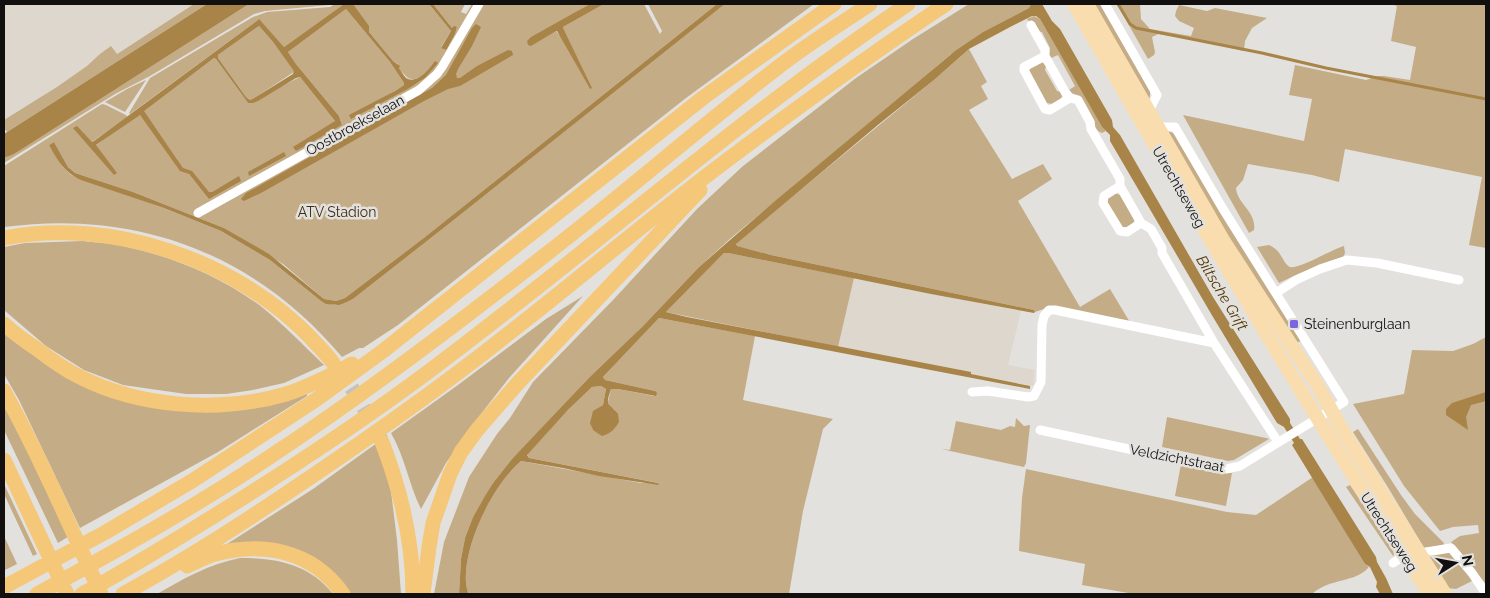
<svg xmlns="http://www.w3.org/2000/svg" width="1490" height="598" font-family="Raleway,sans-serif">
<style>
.built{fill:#ddd7cd}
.green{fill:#c4ac86}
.water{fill:#a88448;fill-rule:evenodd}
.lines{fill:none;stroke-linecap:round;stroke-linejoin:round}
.stream{stroke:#a88448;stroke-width:3}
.motorway-tunnel{stroke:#c4c2bf;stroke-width:15;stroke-dasharray:15 8;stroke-linecap:butt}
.minor{stroke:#fff;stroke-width:9}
.primary{stroke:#f9ddaf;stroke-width:14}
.motorway{stroke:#f5c779;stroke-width:15}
.poi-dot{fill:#7d64df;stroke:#e3e1de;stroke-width:2}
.labels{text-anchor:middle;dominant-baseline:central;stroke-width:5;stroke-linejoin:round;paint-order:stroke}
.street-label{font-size:14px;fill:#11100f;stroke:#e3e1de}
.park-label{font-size:14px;fill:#3e2e13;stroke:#e3e1de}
.poi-label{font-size:14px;fill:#11100f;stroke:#e3e1de;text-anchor:start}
.water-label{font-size:15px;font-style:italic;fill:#533906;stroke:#e3e1de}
</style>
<rect width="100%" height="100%" fill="#e3e1de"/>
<path class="built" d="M4 4H194L4 126Z
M854 278 1021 311 1008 365 1035 370 1034 385 1030 386 838 347Z"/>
<path class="green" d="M194 4H207L7 132 4 128V120L57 87 87 66 100 54 111 46 117 54Z
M249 4H331L329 5 265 11 254 14 150 76 115 94 4 163V158L12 155 19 151Z
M335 4H344L284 47 259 20H258L130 114 129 113 150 78 253 17 267 12 330 7Z
M352 4H429L451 31 441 47 445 50 455 34 457 27 452 28 433 4H465L461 12 466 14 472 4H590L578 11 556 31 561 37 590 89 563 31V27L604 4H644L660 34 662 31 648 4H717L425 237 345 298 336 301 324 299 283 264 224 228 133 192 75 173 68 167 54 142 49 145 63 167 71 175 164 208 221 231 270 260 321 301 335 305 347 302 353 299 450 223 725 4H814L686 98 398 325 363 348H359L342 357C256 254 137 209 4 227V166L102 104 106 105 126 115 127 117 92 142 74 128 101 159 95 146 139 114 209 198 239 177 212 192H209L183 168 144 112V110L214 58 216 59 248 103 300 77 335 121 326 128 311 142 342 125 339 116 296 64 288 52 346 9 390 62 404 83V85C387 97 368 105 351 118L408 89 425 78 436 61C428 70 414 88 404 74 400 70 399 69 398 64L393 61 369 32Z
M969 4H1031L1029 8 983 32 950 55 905 93 731 238 699 267 642 327 512 459 493 483 473 517 465 538 461 559 459 594H434L444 542 469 477 497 434 510 418 533 382 614 299 697 209 743 166 856 78 913 39Z
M1096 4H1100L1150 90V95L1149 101 1096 7Z
M1117 4H1140L1141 19 1150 29 1191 36 1194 28 1179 21 1175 16 1176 11 1179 5 1207 11 1215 8 1267 18 1252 28 1245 41 1244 51 1197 40 1158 34 1152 37 1155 52 1154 55 1148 59Z
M1390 4H1486V248L1469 245 1482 177 1345 149 1339 182 1312 175 1248 164 1243 180 1236 188C1237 204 1257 212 1254 230L1249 233 1183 115 1304 141 1312 99 1289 95 1295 65 1366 80 1377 76H1384L1410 80 1416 47 1391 41 1397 6Z
M1034 16 1040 19 1102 127 1106 131 1102 133 1098 131 1094 125 1095 122 1080 96 1071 93 1069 90 1075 86 1058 55 1051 58 1049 54 1050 48 1042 32 1037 31 1032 21 1029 22 1027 19Z
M259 26 273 42 294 69V72L254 98 250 100 246 97 218 58V55Z
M969 49 987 82 981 86 988 99 969 110 1012 179 1043 164 1052 179 1018 201 1080 307 1110 289 1131 324 1047 308 1035 312 1034 310 771 255 736 246 737 242 934 80Z
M1042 62 1046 66 1045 70 1057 91 1061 92 1062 96 1061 99 1053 104 1046 103 1029 71C1031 66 1038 63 1042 62Z
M146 80 125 112 105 102 127 89Z
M1165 129 1173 133 1176 136 1237 239 1301 341 1296 343 1229 238Z
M1115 193 1120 195 1134 219V222L1128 228H1123L1107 204V199Z
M83 241C98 243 114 243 128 247 176 258 224 278 263 308 284 325 304 346 324 365L284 383 253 390 226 394H186L123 385 84 370 46 346 4 310V247L25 243Z
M1269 245C1282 250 1282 263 1290 267 1297 270 1333 249 1344 246L1345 253 1343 257 1298 274 1279 283 1257 247Z
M724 253H728L854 278 838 347 666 312Z
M583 296 509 378 477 419 446 463 421 509C409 485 405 457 391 433L458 385 546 319Z
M659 318 755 336 743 400 833 419 823 429 803 511 789 594H494C485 592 478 594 468 594 468 590 466 587 466 583 463 545 493 485 521 461L641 483H659L529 458 527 454 568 410 592 387 601 386 606 389 603 405C592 411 589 419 593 430L615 410 611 408 608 402 611 389H618L654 396 655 391 605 380 603 377Z
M4 331 143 404 306 391 307 396 218 452 80 528 19 400 4 374Z
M1486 337V584L1451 542 1460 536 1479 533 1478 525 1453 527 1440 531 1404 486 1353 404 1404 394 1412 350 1453 351 1473 344Z
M4 397 71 535 58 543 4 430Z
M1167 417 1266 438 1269 439 1234 460 1228 461 1162 447Z
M1016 418 1024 426 1030 425 1026 463 1024 467 941 449 950 450 956 421 1001 430 1010 426 1015 427Z
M1358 429 1401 495 1415 514 1444 543 1443 546 1424 548 1389 489 1353 432Z
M377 443 389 475 397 540 401 594H351L334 575 258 542 227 544 313 489Z
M1181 464 1222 473H1232L1226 506 1175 496Z
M1026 469 1227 512 1256 515 1313 477 1365 564 1369 567C1356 583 1329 578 1312 594H1134L1082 585 1085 564 1019 551 1022 498Z
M4 484 37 554 33 556 4 494Z
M1350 485 1393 550 1394 555 1393 556 1346 487Z
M4 536 17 564 5 570 4 568Z
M1447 551 1455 555 1474 580 1456 589 1447 588 1429 559V555Z
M240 558C276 558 309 564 333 594H157C183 579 209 564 240 558Z"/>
<path class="water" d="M207 4H249L19 151 12 155 4 158V134Z
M344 4H353L369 26V32L393 61 400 66 399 68C401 71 404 76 406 78 417 85 430 68 435 61L438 63 425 78 408 89 351 119 349 115 395 91 404 85V83L390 62 346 9 288 52 296 64 339 116 342 125 296 151 293 147 335 121 300 77 296 78 258 101 253 103H248L216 59 214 58 144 111 183 168 192 171 209 192H212L239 176 241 181 209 199 189 174 180 171 140 115 96 145 117 173 114 175 73 128 77 126 92 142 94 141 258 20 259 19 284 47ZM259 26 273 42 294 71 293 74 254 98 250 100 246 97 218 58V55Z
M429 4H433L452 28 454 26 457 27 455 34 446 50 441 48 451 31Z
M590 4H604L563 27V28L591 86 592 88 590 89 557 31H556L531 46 528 45 527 41 531 37Z
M717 4H725L450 223 353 299 347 302 339 305 326 304 321 301 270 260 221 231 164 208 81 180C64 172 58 161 49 145L54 142 68 167 75 173 133 192 224 228 269 254 324 299 336 301 345 298 425 237Z
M1031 4H1042L1052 21 1060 29 1112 120 1113 127 1120 135 1213 297 1290 419V423L1300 439H1302L1376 557 1377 562 1386 578 1393 594H1380L1376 587 1377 582 1370 567 1365 564 1292 445 1294 443 1284 427 1277 423 1213 317 1110 141V135L1102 127 1040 19 1036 16H1032L1012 26 969 49 934 80 879 124 736 244 737 246 771 255 1034 310 1035 312 1034 313 931 294 728 253H724L666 312 687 317 971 372V374L1030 386V389L659 318 603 377 605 380 655 391 657 393 656 396 618 389H611C605 407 608 402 618 414L619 422C615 429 610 434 602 436L593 430 590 423 593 411 603 405 606 389 601 386 592 387 568 410 527 455 529 458 658 483 659 485 599 476 563 468 521 461C493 485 463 545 466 583 466 587 468 590 468 594H459L461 559 465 538 473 517 485 496 493 483 512 459 589 378 642 327 699 267 775 201 955 51 983 32 1029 8Z
M476 24 481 27 472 46 458 69 456 74 457 78H460L477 66 508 50 512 51 513 55 460 86 448 89 424 101 261 193 244 201 241 199 246 193 257 187 432 88 446 75 472 28Z
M284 152 286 156 249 176 248 172Z
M1486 392V401L1471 405 1466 417 1468 430 1446 415V409L1452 403Z"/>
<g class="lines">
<path class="stream" d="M1118 4 1130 24 1136 28 1262 53 1326 68 1486 99"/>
<path class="motorway-tunnel" d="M338 369C356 392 369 416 382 442"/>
<path class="minor" d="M1105 4 1157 95 1149 111
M1031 25 1045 50V56L1065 92 1070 98 1078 100 1090 122 1091 129 1120 179V186L1141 223 1151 229 1162 248V253L1214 343 1278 442
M1045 56 1024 67V70L1045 109 1050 110 1070 98
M1120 186 1104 196 1103 203 1120 231 1127 232 1141 223
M198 213 419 90 437 74 442 67 479 4
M1276 293 1296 280 1320 269 1347 260 1377 263 1459 280
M972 392 988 391 1028 397 1034 396 1041 382 1042 325 1044 316 1049 310H1055L1214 343
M1040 430 1217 468 1226 469 1240 466 1344 402 1223 209 1175 127H1158
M1420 553 1451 548 1472 573 1486 594
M1393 563 1404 556"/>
<path class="primary" d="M1074 4C1149 136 1225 266 1304 396 1345 463 1386 530 1430 594
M1087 4 1223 240 1319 388 1343 431 1445 594"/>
<path class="motorway" d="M4 238C111 217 235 260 310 337 318 346 326 353 333 363
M4 324C14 333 25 341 37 349 50 359 64 369 78 376 140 408 220 413 286 394 309 387 331 375 352 364
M4 391C40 457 70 526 101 594
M382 442C401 491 413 542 413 594
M4 460 67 594
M187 566C195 562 204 558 212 555 262 541 312 550 343 594
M4 587 106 532 192 481 317 399 383 351 704 97 834 4
M37 594C120 549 202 503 280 450 372 389 461 321 549 252 626 192 699 128 777 68 806 45 839 25 870 4
M82 594C127 570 170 543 214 516 280 475 346 432 409 386 578 262 734 121 908 4
M123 594C182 562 240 525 296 487 366 440 436 391 503 338 578 280 650 218 726 161 798 107 871 54 946 4
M423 594 429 547 433 523 450 474 461 452 477 430 518 383 700 190"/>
</g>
<rect class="poi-dot" x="1289" y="319" width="10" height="10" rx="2.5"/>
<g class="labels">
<g class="street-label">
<text transform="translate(355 125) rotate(-29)">Oostbroekselaan</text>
<text transform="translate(1179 187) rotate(60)">Utrechtseweg</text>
<text transform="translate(1177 458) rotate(11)">Veldzichtstraat</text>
<text transform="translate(1389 532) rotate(57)">Utrechtseweg</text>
</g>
<g class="park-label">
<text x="337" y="212">ATV Stadion</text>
</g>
<g class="poi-label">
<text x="1304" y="324">Steinenburglaan</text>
</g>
<g class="water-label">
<text transform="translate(1222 293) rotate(59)">Biltsche Grift</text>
</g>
</g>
<rect width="1490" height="598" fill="none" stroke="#11100f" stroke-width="10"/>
<g transform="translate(1455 563) rotate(79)" stroke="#e3e1de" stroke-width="4" paint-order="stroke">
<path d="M0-4L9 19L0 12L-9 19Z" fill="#11100f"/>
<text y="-8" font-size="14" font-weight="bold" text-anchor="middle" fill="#11100f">N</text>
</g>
</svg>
